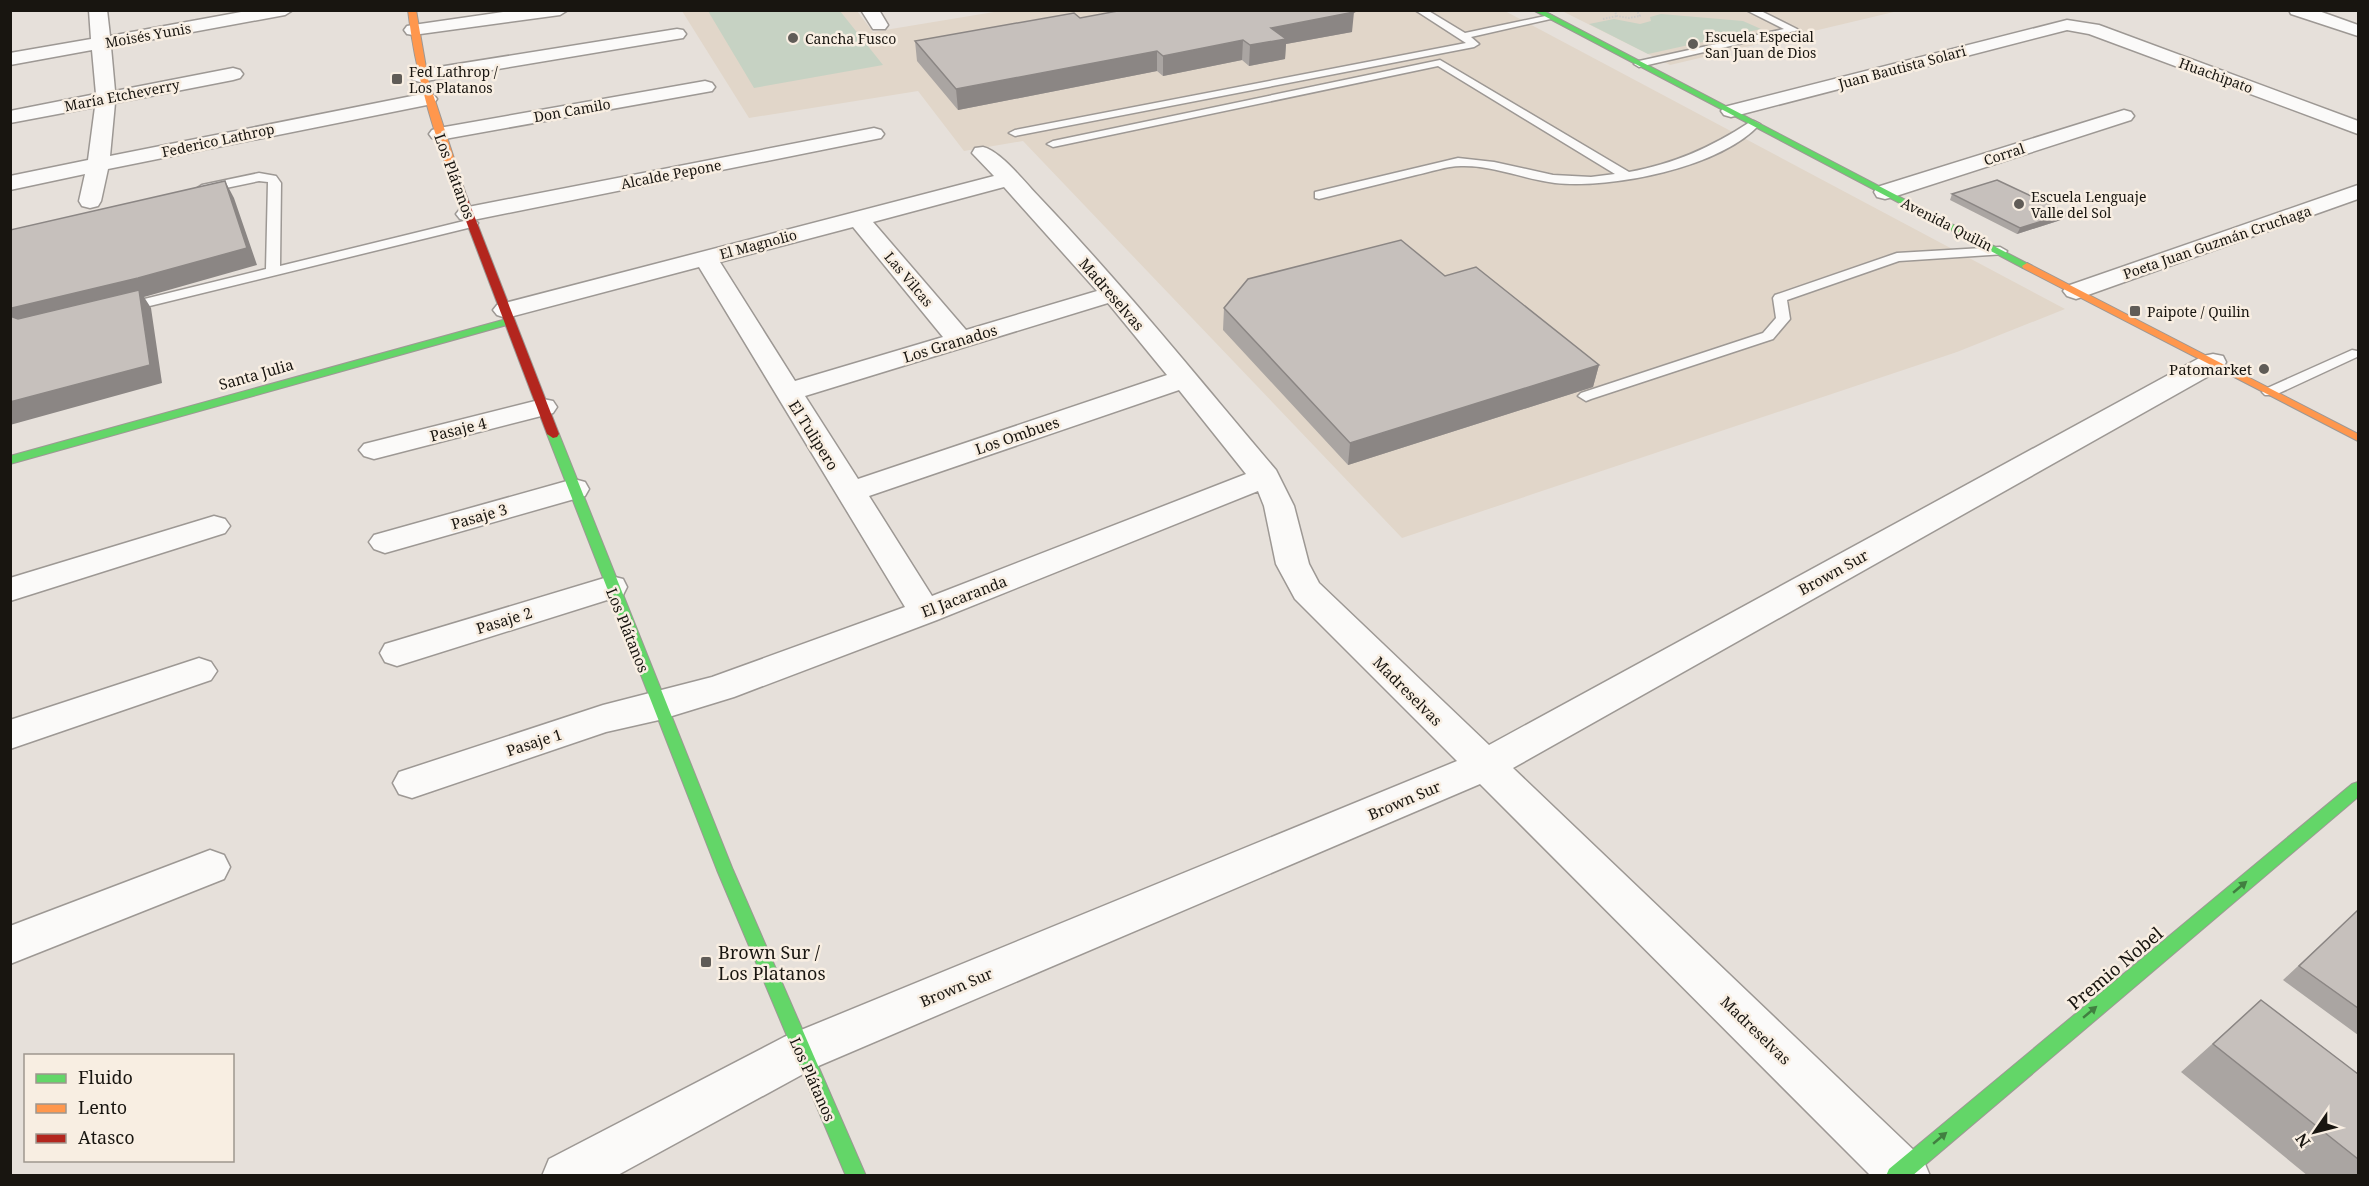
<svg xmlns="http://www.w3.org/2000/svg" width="2369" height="1186" font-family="'Noto Serif',serif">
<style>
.built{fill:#e1d6c9}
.green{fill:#c6d2c3}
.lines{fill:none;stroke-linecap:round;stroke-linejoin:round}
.lane-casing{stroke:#9d9894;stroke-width:3}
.street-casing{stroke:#9d9894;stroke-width:3}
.fast-casing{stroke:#9d9894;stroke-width:2}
.slow-casing{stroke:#9d9894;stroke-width:2}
.jam-casing{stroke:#9d9894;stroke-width:2}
.path{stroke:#cdccca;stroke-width:2;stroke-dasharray:1.5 1.5;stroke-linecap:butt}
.lane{fill:#fbfaf9;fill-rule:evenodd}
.street{fill:#fbfaf9;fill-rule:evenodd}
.fast{fill:#63d668;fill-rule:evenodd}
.slow{fill:#ff974d;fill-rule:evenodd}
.jam{fill:#b3261e;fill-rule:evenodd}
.wall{fill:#aaa5a2}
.shaded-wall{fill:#8b8684}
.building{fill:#c6c0bc;stroke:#8b8684;stroke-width:1.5}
.oneway{fill:#417f40}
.poi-dot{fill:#605c57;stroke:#f8eee2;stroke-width:2}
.labels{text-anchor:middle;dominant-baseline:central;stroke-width:5;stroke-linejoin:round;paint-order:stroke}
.far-street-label{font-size:14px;fill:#181510;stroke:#f8eee2}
.far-poi-label{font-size:14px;fill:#181510;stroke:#f8eee2;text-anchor:start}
.street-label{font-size:15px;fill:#181510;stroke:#f8eee2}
.poi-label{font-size:15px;fill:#181510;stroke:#f8eee2;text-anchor:end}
.near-poi-label{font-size:18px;fill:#181510;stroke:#f8eee2;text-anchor:start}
.near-street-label{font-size:18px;fill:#181510;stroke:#f8eee2}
</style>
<rect width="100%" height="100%" fill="#e6e0da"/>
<path class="built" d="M1006 10 1505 11 2065 309 1957 352 1402 538 1023 141 964 151 918 91 749 118 682 11H857L873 32Z
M1562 11H1898L1670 65Z"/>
<path class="green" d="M708 11H840L883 65 754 88Z
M1661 14 1743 21 1761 29 1648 54 1589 24 1614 19 1640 24 1651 21 1650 17Z"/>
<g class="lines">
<g class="lane-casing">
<path id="lane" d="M1415 10H1427L1465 33 1550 15 1555 18 1471 37 1479 44 1474 47 1015 136 1009 133 1015 130 1466 43Z
M1746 10H1759L1799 30 1639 67 1634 64 1639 61 1784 29Z
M1440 60 1629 172C1674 164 1712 147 1750 122L1754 121 1760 124C1720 168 1611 189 1555 183 1523 179 1493 165 1461 166 1446 166 1431 172 1416 175 1384 183 1351 191 1319 199L1315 198V192L1458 158 1494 162 1553 175 1591 177 1615 174 1438 66 1053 147 1047 144 1053 141Z
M259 173 276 176 281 183 280 266 472 219 478 223 476 226 125 312 120 311 118 308 120 305 266 269 268 182 259 181 202 193 196 189 202 185Z
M2000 247 2007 251 2005 254 1899 261 1787 300 1790 319 1773 339 1591 399 1586 401 1578 396 1581 393 1763 333 1776 318 1773 298 1775 295 1897 253Z
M2352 350 2357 351V357L2275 395H2265L2262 392 2265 389Z"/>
</g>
<g class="street-casing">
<path id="street" d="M89 10H107L110 36 252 10H293L285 15 111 47 115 91 233 68 240 70 243 74 240 78 233 80 115 103 110 156 427 93 434 95 437 99 434 103 427 105 108 169 101 201 98 206 90 208 82 206 79 201 85 174 10 190V176L88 160 95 107 10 123V111L96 94 92 50 10 65V53L91 39Z
M517 10H568L560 15 413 35 407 34 404 30 407 26 413 25Z
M861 10H879L888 25 885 29H873Z
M2289 10H2316L2358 25V36L2291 14Z
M2067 20 2099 25 2358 121V134L2089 34 2067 30 1731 117 1724 115 1721 111 1724 107Z
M677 29 683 30 686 34 683 38 420 82 413 80 410 76 413 72 420 70Z
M705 81 712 83 715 87 712 91 439 140 432 138 429 134 432 130 439 128Z
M2124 110 2131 112 2134 116 2131 120 1893 197 1885 199 1877 197 1874 192 1877 187Z
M874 128 881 130 884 134 881 138 468 221 460 219 456 214 460 209 468 207Z
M983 147C1001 151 1026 184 1040 198 1123 285 1198 378 1276 470L1294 506 1309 564 1319 583 1489 745 2203 356 2213 354 2223 356 2226 362 2223 368 1513 768 1923 1159 1930 1176H1871L1480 784 816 1067 616 1176H542L549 1159 784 1037 1457 761 1295 599 1276 564 1264 506 1258 491 937 620 734 697 659 720 606 732 412 798 399 794 393 783 399 772 603 705 712 677 905 607 699 267 506 318 497 315 493 310 497 305 994 176 972 153 975 148ZM1004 187 1097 291 966 330 873 222ZM853 227 943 337 795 381 720 262ZM1108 303 1167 375 858 479 805 396ZM1179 390 1246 474 932 596 869 496Z
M2358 185V199L2085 296 2076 299 2067 296 2063 291 2067 286Z
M543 399 553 401 557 407 553 413 374 459 364 456 359 450 364 444Z
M574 479 585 482 589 489 585 496 385 553 374 549 369 542 374 535Z
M214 516 225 519 230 526 225 533 10 601V578Z
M611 576 623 579 627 587 623 595 397 666 385 662 380 653 385 644Z
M199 658 211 662 217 671 211 680 10 749V720Z
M210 850 224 855 230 867 224 879 10 964V926Z"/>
</g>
<g class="fast-casing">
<path id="fast" d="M1533 10H1542L2032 266 2031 268H2023Z
M510 318 515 321 514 323 10 464V456Z
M553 430 559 434 733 870 866 1176H846L717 870 547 434Z
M2358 782V797L1912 1176H1886L1889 1169 2352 784Z"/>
</g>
<g class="slow-casing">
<path id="slow" d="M408 10H416L428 79 465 192 463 194 455 192C434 132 415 74 408 10Z
M2027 263 2358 434V441L2023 268 2022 266Z"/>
</g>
<g class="jam-casing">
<path id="jam" d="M457 190 465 192 559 434 557 437 553 438 547 434 455 192Z"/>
</g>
<path class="path" d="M1614 10 1617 16 1629 18 1640 16 1636 10
M1603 19 1617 16"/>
<use href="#lane" class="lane"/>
<use href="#street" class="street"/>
<use href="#fast" class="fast"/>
<use href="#slow" class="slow"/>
<use href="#jam" class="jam"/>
</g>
<path class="wall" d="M1080 18 1352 32 1286 44 1285 59 1249 66 1242 60 1163 76 1157 71 958 110 917 61 915 41Z
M1952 194 2064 219 2017 234 1950 200Z
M1445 276 1599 365 1593 387 1348 465 1223 330 1224 308Z
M2358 910V1035L2283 980Z
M2261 1000 2358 1074V1176H2308L2181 1072Z"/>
<path class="shaded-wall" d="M1354 12 1352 32 1286 44 1285 59 1249 66 1250 45 1271 28Z
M1243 40 1242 60 1163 76V56Z
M1157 51V71L958 110 956 89Z
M225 181 234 198 257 265 144 297 151 308 162 383 10 425V402L24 326 10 317V309L12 308Z
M2067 213 2064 219 2017 234 2020 228Z
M1599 365 1593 387 1348 465 1350 443Z"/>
<path class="building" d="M1123 10H1352L1354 12 1271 28 1286 39 1250 45 1243 40 1163 56 1157 51 956 89 915 41 1074 13 1080 18Z
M1997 180 2067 213 2020 228 1952 194Z
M225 181 247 248 138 278 12 308 10 309V230Z
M1401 240 1445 276 1476 267 1599 365 1350 443 1224 308 1248 279Z
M139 290 150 365 10 402V316L18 319Z
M2358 910V1008L2299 966Z
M2261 1000 2358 1074V1159L2213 1044Z"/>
<defs><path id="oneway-solid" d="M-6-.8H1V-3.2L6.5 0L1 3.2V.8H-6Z" transform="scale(1.5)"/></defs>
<g class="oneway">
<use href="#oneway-solid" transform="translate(2240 887) rotate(-40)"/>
<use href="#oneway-solid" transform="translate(2090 1012) rotate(-40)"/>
<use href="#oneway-solid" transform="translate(1940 1138) rotate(-40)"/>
</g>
<g class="poi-dot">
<circle cx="793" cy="38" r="6"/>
<circle cx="1693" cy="44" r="6"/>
<rect x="391" y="73" width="12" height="12" rx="3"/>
<circle cx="2019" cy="204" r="6"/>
<rect x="2129" y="305" width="12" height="12" rx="3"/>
<circle cx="2264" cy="369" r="6"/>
<rect x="700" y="956" width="12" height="12" rx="3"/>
</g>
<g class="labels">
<g class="far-street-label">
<text transform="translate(148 35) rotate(-10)">Moisés Yunis</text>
<text transform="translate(1902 67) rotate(-15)">Juan Bautista Solari</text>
<text transform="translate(2216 75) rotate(20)">Huachipato</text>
<text transform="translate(122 95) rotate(-11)">María Etcheverry</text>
<text transform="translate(572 110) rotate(-10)">Don Camilo</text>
<text transform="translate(218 140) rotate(-12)">Federico Lathrop</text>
<text transform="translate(2004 154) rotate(-18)">Corral</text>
<text transform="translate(671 174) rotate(-11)">Alcalde Pepone</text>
<text transform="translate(1947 224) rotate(27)">Avenida Quilín</text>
<text transform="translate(2217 242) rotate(-19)">Poeta Juan Guzmán Cruchaga</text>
<text transform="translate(758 244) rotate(-15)">El Magnolio</text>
<text transform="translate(909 279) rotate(50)">Las Vilcas</text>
</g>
<g class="far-poi-label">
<text x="1705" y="36">Escuela Especial<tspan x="1705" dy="16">San Juan de Dios</tspan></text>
<text x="805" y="38">Cancha Fusco</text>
<text x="409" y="71">Fed Lathrop /<tspan x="409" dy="16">Los Platanos</tspan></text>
<text x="2031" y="196">Escuela Lenguaje<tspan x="2031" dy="16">Valle del Sol</tspan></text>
<text x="2147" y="311">Paipote / Quilin</text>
</g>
<g class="street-label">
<text transform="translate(455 176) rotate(70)">Los Plátanos</text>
<text transform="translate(1112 294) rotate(49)">Madreselvas</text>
<text transform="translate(950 343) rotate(-17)">Los Granados</text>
<text transform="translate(256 374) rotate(-16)">Santa Julia</text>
<text transform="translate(458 429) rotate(-14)">Pasaje 4</text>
<text transform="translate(814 435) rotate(58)">El Tulipero</text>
<text transform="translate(1017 435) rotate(-19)">Los Ombues</text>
<text transform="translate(479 516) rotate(-16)">Pasaje 3</text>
<text transform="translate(1833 572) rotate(-29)">Brown Sur</text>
<text transform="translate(964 596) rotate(-21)">El Jacaranda</text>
<text transform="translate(504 620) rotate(-17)">Pasaje 2</text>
<text transform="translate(628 630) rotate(68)">Los Plátanos</text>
<text transform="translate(1408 691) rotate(45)">Madreselvas</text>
<text transform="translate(534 742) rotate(-18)">Pasaje 1</text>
<text transform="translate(1404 800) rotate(-23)">Brown Sur</text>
<text transform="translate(956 987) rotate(-23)">Brown Sur</text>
<text transform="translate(1756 1030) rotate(44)">Madreselvas</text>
<text transform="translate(813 1079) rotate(66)">Los Plátanos</text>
</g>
<g class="poi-label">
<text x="2252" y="369">Patomarket</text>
</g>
<g class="near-poi-label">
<text x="718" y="952">Brown Sur /<tspan x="718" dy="21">Los Platanos</tspan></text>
</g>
<g class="near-street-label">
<text transform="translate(2115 968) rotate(-40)">Premio Nobel</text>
</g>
</g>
<rect width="2369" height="1186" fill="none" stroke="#181510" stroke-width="24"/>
<rect x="24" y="1054" width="210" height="108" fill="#f8eee2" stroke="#9e978e" stroke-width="1.5"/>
<rect x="36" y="1074" width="30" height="9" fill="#63d668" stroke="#9e978e" stroke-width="1.5"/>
<text x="78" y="1084" font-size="18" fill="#181510">Fluido</text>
<rect x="36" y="1104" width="30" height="9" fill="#ff974d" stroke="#9e978e" stroke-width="1.5"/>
<text x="78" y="1114" font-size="18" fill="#181510">Lento</text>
<rect x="36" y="1134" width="30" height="9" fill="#b3261e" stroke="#9e978e" stroke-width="1.5"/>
<text x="78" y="1144" font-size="18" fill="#181510">Atasco</text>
<g transform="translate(2315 1132) rotate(235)" stroke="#f8eee2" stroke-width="4.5" paint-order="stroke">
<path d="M0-4.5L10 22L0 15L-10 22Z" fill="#181510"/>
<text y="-9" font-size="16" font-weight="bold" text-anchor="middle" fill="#181510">N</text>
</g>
</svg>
